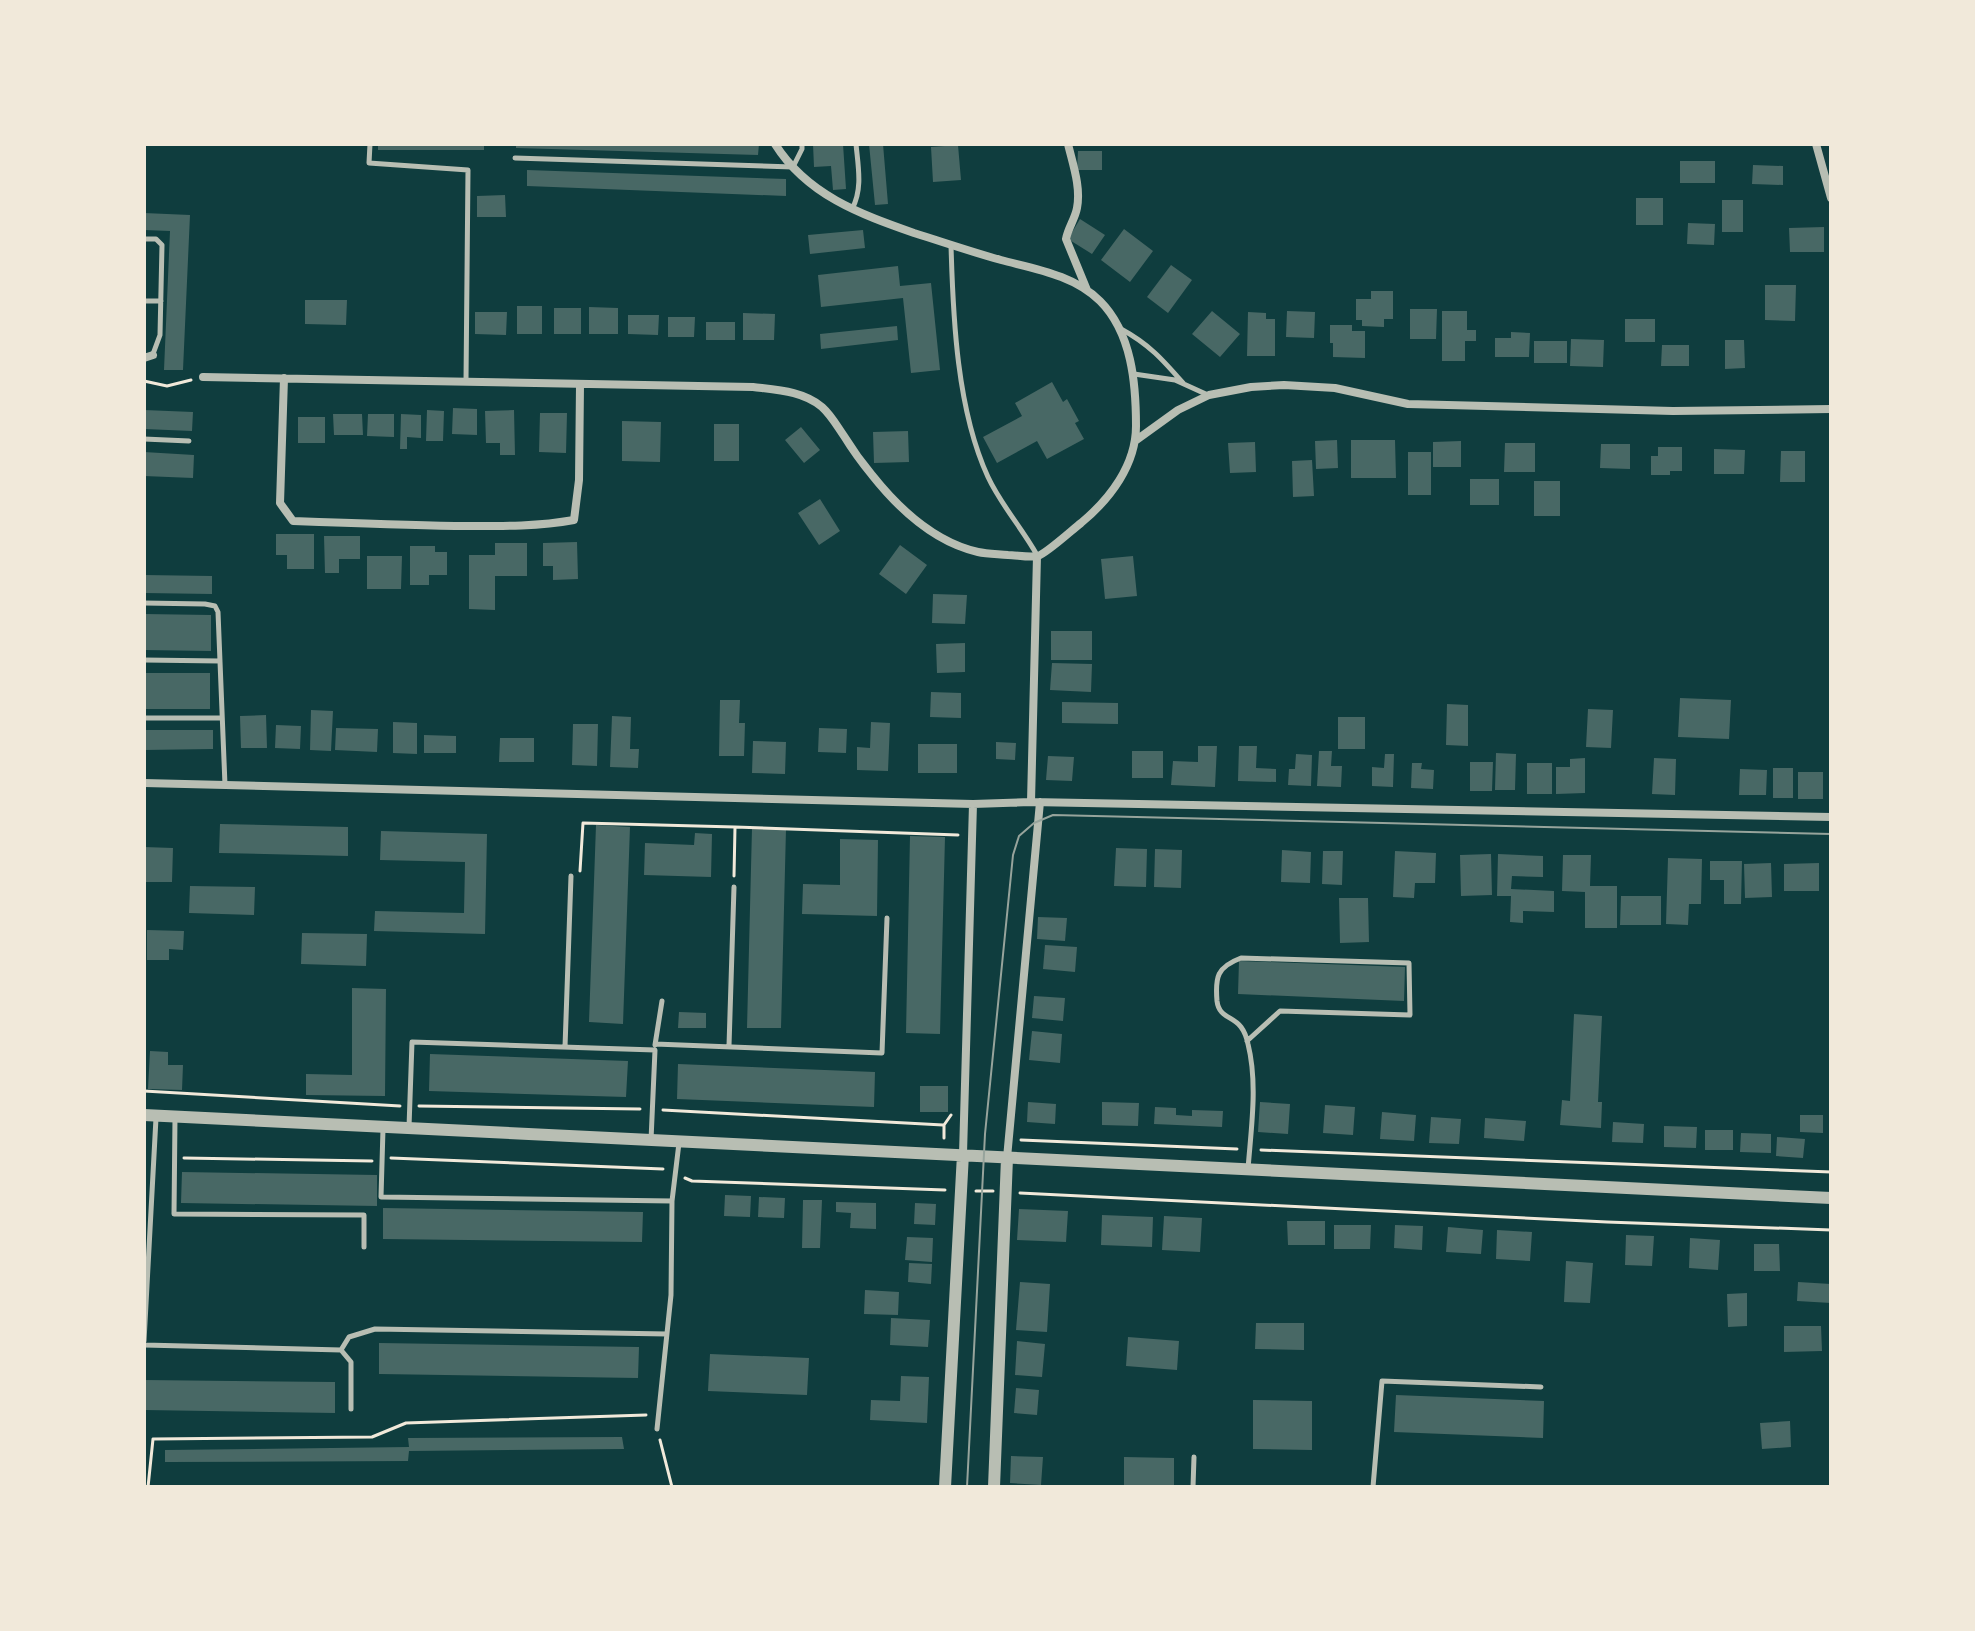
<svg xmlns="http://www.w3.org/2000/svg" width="1975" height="1631" font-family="Barlow,sans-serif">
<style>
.building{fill:#486865}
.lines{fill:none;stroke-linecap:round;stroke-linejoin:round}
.path{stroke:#f1e9da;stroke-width:3}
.service{stroke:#b8beb3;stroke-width:5}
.minor{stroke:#b8beb3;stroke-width:8}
.tertiary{stroke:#b8beb3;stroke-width:12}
.tram{stroke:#97a49c;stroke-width:2}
</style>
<rect width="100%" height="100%" fill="#0f3d3e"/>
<path class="building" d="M378 144H484V150H378Z
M516 144H759L758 155 516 148Z
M813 144H843L846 189 833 190 831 166 814 167Z
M869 144H883L888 204 875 205Z
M958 145 961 180 933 182 931 147Z
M1078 151H1102V170H1077Z
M1680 161H1715V183H1680Z
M1753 165 1783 166V185L1752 184Z
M527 170 786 179V196L527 186Z
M505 195 506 217H477V196Z
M1636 198H1663V225H1636Z
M1722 200H1743V232H1722Z
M144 213 190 215 183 370H164L170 231 144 230Z
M1080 219 1105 235 1092 254 1068 239Z
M1688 223 1715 224 1714 245 1687 244Z
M1824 227V252H1790L1789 228Z
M1124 229 1153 251 1130 282 1101 260Z
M863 230 865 248 810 254 808 235Z
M1171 265 1192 280 1168 313 1147 297Z
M898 266 900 286 931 283 940 370 911 373 903 298 821 307 818 275Z
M1765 285H1796L1795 321 1765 320Z
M1371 291H1393V319H1384V327L1362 326V320H1356V299H1371Z
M305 300H347L346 325 305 324Z
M517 306H542V334H517Z
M589 307 618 308V334H589Z
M554 308H581V334H554Z
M1410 309H1437L1436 339H1410Z
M1212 311 1240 334 1220 357 1192 334Z
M1287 311 1315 312 1314 338 1286 337Z
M1442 311H1467V330H1476V341H1465V361H1442Z
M475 312H507L506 335 475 334Z
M1248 312 1266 313V319H1275V356H1247Z
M743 313 775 314 774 340H743Z
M628 315H659L658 335 628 334Z
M668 317H695L694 337H668Z
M1625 319H1655V342H1625Z
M706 322H735V340H706Z
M1330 325H1352V331H1365V358L1333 357V343H1330Z
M897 326 898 340 821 349 820 334Z
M1511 332 1530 333 1529 357H1495V338H1511Z
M1571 339 1604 340 1603 367 1570 366Z
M1725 340H1744L1745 368 1725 369Z
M1534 341H1567V363H1534Z
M1662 345H1689V366H1661Z
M1052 382 1063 402 1067 399 1079 421 1075 423 1084 439 1047 459 1037 441 997 463 983 437 1022 416 1015 403Z
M453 408 477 409V435L452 434Z
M144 410 193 412 192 431 144 429Z
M427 410 444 411 443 441H426Z
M514 410 515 455H500V443H486L485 411Z
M540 413H567L566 453 539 452Z
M333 414H362L363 435H334Z
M368 414H394V437L367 436Z
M401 414 421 415V438L407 437V449H400Z
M298 417H325V443H298Z
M622 421 661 422 660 462 622 461Z
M714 424H739V461H714Z
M801 427 820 450 804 463 785 440Z
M908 431 909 462 874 463 873 432Z
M1337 440 1338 468 1316 469 1315 441Z
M1351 440H1395L1396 478H1351Z
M1461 441V467H1433V442Z
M1255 442 1256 472 1230 473 1228 443Z
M1505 443H1535V472H1504Z
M1601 444H1630V469L1600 468Z
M1658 447H1682V471H1670V475H1651V456H1658Z
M1714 449 1745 450 1744 474H1714Z
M1781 451H1805V482H1780Z
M144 452 194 455 193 478 144 476Z
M1408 452H1431V495H1408Z
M1312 460 1314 496 1293 497 1292 461Z
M1470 479H1499V505H1470Z
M1534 481H1560V516H1534Z
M820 499 840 531 819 545 798 513Z
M276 534H314V569H287V555H276Z
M324 536H360V559H339V573H325Z
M577 542 578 579 553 580V566H543V543Z
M495 543H527V576H495V610L469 609V555H495Z
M900 545 927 565 906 594 879 574Z
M410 546H435V552H447V575H429V585H410Z
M367 556H402L401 589H367Z
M1133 556 1137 596 1105 599 1101 559Z
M144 575 212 576V594L144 593Z
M933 594 967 595 965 624 932 623Z
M144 614 211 615V651L144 650Z
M1051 631H1092V660H1051Z
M965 643V672L937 673 936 644Z
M1052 663 1092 664 1091 692 1050 690Z
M144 673H210V709H144Z
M931 692 961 693V718L930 717Z
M1680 698 1731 700 1729 739 1678 737Z
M720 700H740L739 723H745L744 756H719Z
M1062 702 1118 703V724L1062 723Z
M1447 704 1468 705V746L1446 745Z
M1588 709 1613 710 1611 748 1586 747Z
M311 710 333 711 331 751 310 750Z
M266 715 267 748H241L240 716Z
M612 716 631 717 630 749H639L638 768 610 767Z
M1338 717H1365V749H1338Z
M393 722 417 723V754L393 753Z
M871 722 890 723 888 771 857 770V747L870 748Z
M573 724H598L597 766 572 765Z
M276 725 301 726 300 749 275 748Z
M336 728 378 729 377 752 335 750Z
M819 728 847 729 846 753 818 752Z
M144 730H213V749L144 750Z
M424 735 456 736V753H424Z
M500 738H534V762H499Z
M753 741 786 742 785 774 752 773Z
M996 742 1016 743 1015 760 996 759Z
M918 744H957V773H918Z
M1198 746H1217L1215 787 1171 785 1173 761 1198 762Z
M1239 746H1257L1256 768 1276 769V782L1238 781Z
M1132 751H1163V778H1132Z
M1319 751H1332L1331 766H1342L1341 787 1317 786Z
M1496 753 1516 754 1515 790H1495Z
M1296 754 1312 755 1311 786 1288 785 1289 769H1295Z
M1385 754H1394L1393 787 1372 786V767L1384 768Z
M1048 756 1074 757 1072 781 1046 780Z
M1585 758V793L1556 794V767H1570V759Z
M1654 758 1676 759 1675 795 1652 794Z
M1470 762H1493L1492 791H1470Z
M1412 763H1422L1421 769 1434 770 1433 789 1411 788Z
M1527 763H1552V794H1527Z
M1773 768H1793V798H1773Z
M1740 769 1767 770 1766 795H1739Z
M1798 772H1823V799H1798Z
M220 824 348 827V856L219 853Z
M596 825 630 827 623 1024 589 1022Z
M752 828 786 829 781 1028H747Z
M381 831 487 834 485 934 374 931 375 911 464 913 465 862 380 860Z
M695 833 712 834 711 877 644 875 645 843 694 845Z
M910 836 945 837 940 1034 906 1033Z
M840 839 878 840 877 916 802 914 803 884 840 885Z
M144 847 173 848 172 882H144Z
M1116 848 1147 849 1146 887 1114 886Z
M1155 849 1182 850 1181 888 1154 887Z
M1282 850 1311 852 1310 883 1281 882Z
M1323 851H1343L1342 885 1322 884Z
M1395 851 1436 853 1435 883H1415L1414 898 1393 897Z
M1491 854 1492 895 1461 896 1460 855Z
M1498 854 1543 856V877L1512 876 1511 889 1554 891V912L1523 911V923L1510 922 1511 896H1497Z
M1563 855H1591L1590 886H1617V928H1585V892L1562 891Z
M1668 858 1702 859 1701 904H1689L1688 925 1666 924Z
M1710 861H1742L1741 904H1724V880H1710Z
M1771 863 1772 897 1745 898 1744 864Z
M1819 863V891H1784V864Z
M190 886 255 887 254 915 189 913Z
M1621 896H1661V925H1620Z
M1339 898H1368L1369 942 1340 943Z
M1038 917 1067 918 1065 941 1037 939Z
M147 930 184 931 183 950 169 949V960H147Z
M302 933 367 934 366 966 301 964Z
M1045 945 1077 947 1075 972 1043 969Z
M1239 961 1405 967 1404 1001 1238 994Z
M352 988 386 989 385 1096 306 1095V1074L352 1075Z
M1034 996 1065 998 1063 1021 1032 1018Z
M679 1012 706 1013V1028H678Z
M1574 1014 1602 1016 1598 1102H1602L1601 1128 1560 1125 1562 1100 1570 1101Z
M1032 1031 1062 1034 1060 1063 1029 1060Z
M150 1051 168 1052V1065H183L182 1090 148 1089Z
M430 1054 628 1061 626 1097 429 1091Z
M678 1064 875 1072 874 1107 677 1099Z
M920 1086H948V1112H920Z
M1028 1102 1056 1104 1055 1124 1027 1122Z
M1102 1102 1139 1103 1138 1126 1102 1125Z
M1260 1102 1290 1104 1288 1134 1258 1132Z
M1325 1105 1355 1107 1353 1135 1323 1133Z
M1155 1107 1176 1108V1115L1192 1116V1110L1223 1111 1222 1127 1154 1124Z
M1382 1112 1416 1115 1414 1141 1380 1139Z
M1800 1115H1823V1133L1800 1132Z
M1431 1117 1461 1119 1459 1144 1429 1143Z
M1485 1118 1526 1121 1524 1141 1484 1138Z
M1613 1122 1644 1124 1643 1143 1612 1142Z
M1664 1126 1697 1127 1696 1148 1664 1147Z
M1705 1130H1733V1150H1705Z
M1741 1133 1771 1134V1153L1740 1152Z
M1777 1137 1805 1139 1803 1158 1776 1156Z
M182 1172 377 1175V1206L181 1203Z
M725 1195 751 1196 750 1217 724 1216Z
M759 1197 785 1198 784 1218 758 1217Z
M803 1200H822L820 1248H802Z
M836 1202 876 1203V1229L850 1228 851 1213 836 1212Z
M915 1203 936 1204 935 1225 914 1224Z
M383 1208 643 1212 642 1242 383 1239Z
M1019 1209 1068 1211 1066 1242 1017 1240Z
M1102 1215 1153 1217 1152 1247 1101 1245Z
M1164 1216 1202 1218 1200 1252 1162 1250Z
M1287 1221H1325V1245H1288Z
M1334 1225H1371L1370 1249H1334Z
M1395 1225 1423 1226 1422 1250 1394 1248Z
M1448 1227 1483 1230 1481 1254 1446 1252Z
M1497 1230 1532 1232 1530 1261 1496 1259Z
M1626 1235 1654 1236 1652 1266 1625 1265Z
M907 1237 933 1238 932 1262 905 1260Z
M1690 1238 1720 1240 1718 1270 1689 1268Z
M1754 1244H1779L1780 1271H1754Z
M1566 1261 1593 1263 1590 1303 1564 1302Z
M909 1263 932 1264 931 1284 908 1282Z
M1020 1282 1050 1284 1047 1332 1016 1330Z
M1798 1282 1831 1284V1303L1797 1301Z
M865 1290 899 1292 898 1315 864 1314Z
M1747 1293V1326L1728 1327 1727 1294Z
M891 1318 930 1320 928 1347 890 1345Z
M1256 1323H1304V1350L1255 1349Z
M1784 1326H1821L1822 1351 1784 1352Z
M1128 1337 1179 1341 1177 1370 1126 1366Z
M1017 1341 1045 1344 1042 1377 1015 1375Z
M379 1343 639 1347 638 1378 379 1374Z
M710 1354 809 1358 807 1395 708 1391Z
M901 1376 929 1377 927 1423 870 1420 871 1400 900 1401Z
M144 1380 335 1382V1413L144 1410Z
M1016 1388 1039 1390 1037 1415 1014 1413Z
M1396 1395 1544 1401 1543 1438 1394 1432Z
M1253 1400 1312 1401V1450L1253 1449Z
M1790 1421 1791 1447 1762 1449 1760 1423Z
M622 1437 624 1449 409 1451 408 1461 165 1462V1450L409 1447 408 1438Z
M1011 1456 1043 1457 1041 1485 1010 1483Z
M1124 1457 1174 1458V1487H1124Z"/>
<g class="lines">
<path class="path" d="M144 381 167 386 191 380
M580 871 583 823 735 827
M734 876 735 827 958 835
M144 1091 400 1106
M419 1106 640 1109
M663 1110 943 1125
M944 1138V1125L951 1115
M1021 1140 1237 1149
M1261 1150 1831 1172
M184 1158 372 1161
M391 1158 663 1169
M685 1178 692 1181 945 1190
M976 1191H993
M1020 1193 1607 1222 1831 1230
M660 1440 672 1487
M148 1487 153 1439 372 1437 406 1423 646 1415"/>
<path class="service" d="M370 144 369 163 468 170 466 381
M515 158 793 167 802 149V144
M852 209C863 189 858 166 856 144
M144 239H156L162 245 160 335 153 354
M951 245C953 318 957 410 988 477 1001 505 1022 528 1037 555
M144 301H161
M1121 329C1149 344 1163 360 1183 383
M1134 374 1175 380 1208 395
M144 439 189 441
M144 603 205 604 215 606 218 612 225 785
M144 660 220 661
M144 718H222
M1247 1041 1280 1011 1410 1015 1409 963 1241 958C1217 967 1215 977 1217 1001 1219 1018 1233 1016 1241 1027 1244 1031 1247 1039 1248 1044 1258 1084 1251 1129 1248 1169
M655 1044 882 1053 887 918
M655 1045 662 1001
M729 1046 734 887
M565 1047 571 876
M175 1118 174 1214 364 1215V1247
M409 1127 412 1042 655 1050 651 1140
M383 1129 381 1197 672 1201
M144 1341 156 1118
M144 1345 341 1350 349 1337 375 1329 667 1334
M341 1350 351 1362V1409
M657 1429 671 1295 672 1201 679 1143
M1193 1487 1194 1457
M1373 1487 1382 1381 1541 1387"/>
<path class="minor" d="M1068 144C1073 165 1081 187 1077 208 1075 219 1068 228 1066 239L1087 290
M1816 144 1831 198
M144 358 153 355
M203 377 753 387C777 390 803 391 822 407 831 415 837 426 844 436 852 449 862 463 872 475 899 509 934 542 978 552 987 554 998 554 1008 555 1016 555 1030 558 1038 556 1047 553 1072 530 1081 523 1110 499 1136 465 1136 426 1136 384 1132 333 1100 301 1074 275 1035 269 1001 260 972 252 943 242 914 233 860 214 807 195 775 144
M284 378 280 503 293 521C347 523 401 525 455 526 495 526 535 527 574 520L579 480 580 385
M1135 441 1178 410 1209 395 1251 387 1284 385 1335 388 1408 404 1673 411 1831 409
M144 783 973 804 1031 802 1831 817
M1031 802 1037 556
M963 1154 973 804
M1007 1158 1040 802"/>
<path class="tertiary" d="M144 1115 1831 1198
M945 1487 963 1154
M994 1487 1007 1158"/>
<path class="tram" d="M967 1487 985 1134 1013 855 1019 836 1034 823 1053 815 1831 834"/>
</g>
<rect width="1975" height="1631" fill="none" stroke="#f1e9da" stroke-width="292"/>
</svg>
